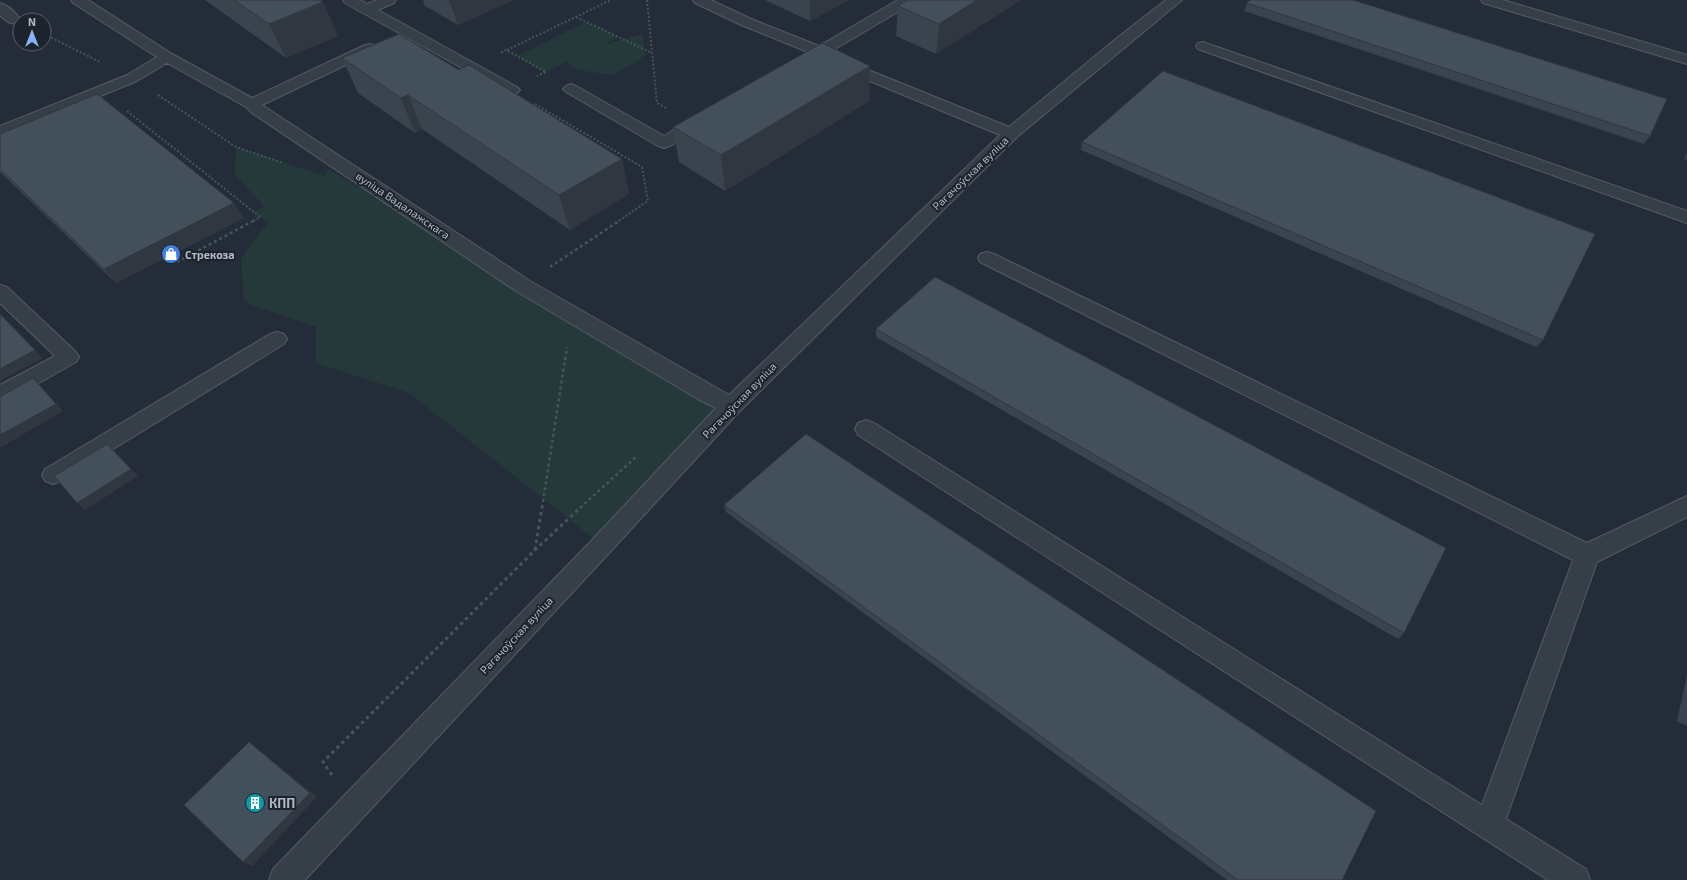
<svg xmlns="http://www.w3.org/2000/svg" width="1687" height="880" font-family="'Exo 2',sans-serif">
<style>
.green{fill:#26393a}
.lines{fill:none;stroke-linecap:round;stroke-linejoin:round}
.minor-casing{stroke:#545c66;stroke-width:2}
.path-far2{stroke:#445658;stroke-width:2;stroke-dasharray:2 2;stroke-linecap:butt}
.path-far1{stroke:#445658;stroke-width:2.5;stroke-dasharray:3 3;stroke-linecap:butt}
.path{stroke:#445658;stroke-width:3;stroke-dasharray:3.5 3.5;stroke-linecap:butt}
.minor{fill:#363e48;fill-rule:evenodd}
.wall{fill:#3a444f}
.shaded-wall{fill:#303740}
.building{fill:#444f5c;stroke:#303740}
.labels{text-anchor:middle;dominant-baseline:central;stroke-width:4;stroke-linejoin:round;paint-order:stroke}
.street-label{font-size:11px;fill:#b1b9c4;stroke:#1c232d}
.poi-label{font-size:11px;font-weight:bold;fill:#b1b9c4;stroke:#1c232d;text-anchor:start}
.near-poi-label{font-size:13px;font-weight:bold;fill:#b1b9c4;stroke:#1c232d;text-anchor:start}
</style>
<rect width="100%" height="100%" fill="#232c38"/>
<path class="green" d="M586 22 618 37 603 45 642 34 645 55 634 63 612 75 578 70 566 62 546 72 517 56Z
M236 147 325 176 328 169 705 393 731 406 602 545 409 393 316 363V327L244 302 241 258 268 223 254 212 264 206 235 175Z"/>
<g class="lines">
<g class="minor-casing">
<path id="minor" d="M71 0H88L172 54 252 98 365 45 370 44 375 45 377 48 375 51 262 105 530 281 729 395 1000 135 824 62 819 58C812 63 807 66 799 64L797 61 799 58 808 52 741 25 695 3 693 0H711L751 19 819 46 898 0H915L913 3 830 52 834 56 1009 127 1117 38 1166 0H1182L1017 137 739 412 610 552 305 880H269L273 869 594 538 716 408 698 399 516 291 252 113 246 107 167 63 137 81 0 137V126L127 75 157 57 73 3Z
M343 0H360L367 4 377 0H396L394 3 378 10 517 87 520 90 517 93 512 95 507 93 345 3Z
M1481 0H1503L1687 55V64L1483 3Z
M0 3C8 5 16 13 21 20L19 23C10 25 6 21 0 15Z
M1203 42 1687 211V223L1198 49 1196 46 1198 43Z
M571 84 576 86 664 136C676 129 692 115 706 119L708 122 706 125 670 146 664 148 658 146 566 92 563 89 566 86Z
M987 252 994 254 1587 543 1687 496V517L1597 562 1506 819 1586 869 1590 880H1548L858 435 855 429 858 423 866 420 874 423 1482 805 1573 560 980 262 978 258 980 254Z
M0 285 7 287 76 352 79 357 76 362 7 401 0 403V385L55 356 0 303Z
M277 332 284 334 287 339 284 344 61 481 53 484 45 481 42 475 45 469 270 334Z"/>
</g>
<path class="path-far2" d="M647 0 657 103 666 108
M576 17 652 53
M44 34 100 62
M507 50 611 0
M501 53 506 50 546 72 537 76
M158 95 236 147 283 163
M535 104 642 167 648 201 617 222
M127 111 260 217 252 222"/>
<path class="path-far1" d="M177 262 253 221
M550 267 619 221
M542 508 567 347
M580 508 637 456"/>
<path class="path" d="M535 550 542 507
M332 775 323 762 535 550 581 507"/>
<use href="#minor" class="minor"/>
</g>
<path class="wall" d="M205 0H320L323 2 338 36 286 58Z
M423 0H514L458 25 425 6Z
M765 0H849L810 21Z
M1021 0 936 54 896 36 898 6Z
M1247 3 1650 136 1644 144 1244 11Z
M342 58 459 70 622 159 629 194 570 230 422 129 415 133 358 93Z
M870 66 869 101 725 191 679 162 673 127Z
M0 134 234 203 244 218 116 283 0 172Z
M1082 142 1543 340 1536 347 1081 150Z
M1687 153V160L1684 159Z
M876 329 1404 633 1398 639 876 337Z
M724 505 1342 880H1227L726 512Z
M1687 675V726L1677 721Z"/>
<path class="shaded-wall" d="M449 0H514L458 25Z
M810 0H849L810 21Z
M977 0H1021L936 54 939 24Z
M323 2 338 36 286 58 269 24Z
M870 66 869 101 725 191 721 155Z
M408 95 422 129 415 133 401 98Z
M622 159 629 194 570 230 559 195Z
M234 203 244 218 116 283 104 269Z
M0 313 43 358 0 381Z
M33 378 41 386 63 411 0 448V435Z
M114 451 138 476 85 510 77 503Z
M249 742 257 748 317 797 252 866 243 862Z"/>
<path class="building" d="M234 0H320L323 2 269 24Z
M908 0H977L939 24 898 6Z
M1250 0H1353L1667 99 1650 136 1247 3Z
M399 34 459 70 469 65 622 159 559 195 408 95 401 98 342 58Z
M822 43 870 66 721 155 673 127Z
M1163 71 1595 234 1543 340 1082 142Z
M97 94 234 203 104 269 0 169V134Z
M935 277 1446 548 1404 633 876 329Z
M0 314 35 350 0 369Z
M33 378 56 404 0 435V397Z
M806 434 1376 811 1342 880H1238L724 505Z
M107 444 131 469 77 503 54 476Z
M249 742 310 793 243 862 184 805Z"/>
<defs>
<g id="shop-disc" transform="scale(1)"><circle r="9.5" fill="#3f7fe0" stroke="#1c232d"/><path d="M-5-2.5h2.3a2.7 3.5 0 0 1 5.4 0H5L5.5 6h-11ZM-1.5-2.5h3a1.5 2.3 0 0 0-3 0Z" fill="#fff"/></g>
<g id="building-disc" transform="scale(1)"><circle r="9.5" fill="#0f9aa8" stroke="#1c232d"/><path d="M-4-6H4V6H1V3H-1V6H-4ZM-2.5-4.3h1.7v1.8h-1.7ZM.8-4.3h1.7v1.8H.8ZM-2.5-1h1.7V.8h-1.7ZM.8-1h1.7V.8H.8Z" fill="#fff"/></g>
</defs>
<g fill-rule="evenodd">
<use href="#shop-disc" x="171" y="254"/>
<use href="#building-disc" x="255" y="803"/>
</g>
<g class="labels">
<g class="street-label">
<text transform="translate(970 173) rotate(-44)">Рагачоўская вуліца</text>
<text transform="translate(403 205) rotate(34)">вуліца Вадалажскага</text>
<text transform="translate(739 400) rotate(-46)">Рагачоўская вуліца</text>
<text transform="translate(516 635) rotate(-47)">Рагачоўская вуліца</text>
</g>
<g class="poi-label">
<text x="185" y="254">Стрекоза</text>
</g>
<g class="near-poi-label">
<text x="269" y="803">КПП</text>
</g>
</g>
<g transform="translate(32 32)"><circle r="19" fill="#1c232d" stroke="#585f69"/>
<path d="M0-3L7 15L0 10L-7 15Z" fill="#8ab2f0"/>
<text y="-6" font-size="11" font-weight="bold" text-anchor="middle" fill="#b1b9c4">N</text>
</g>
</svg>
